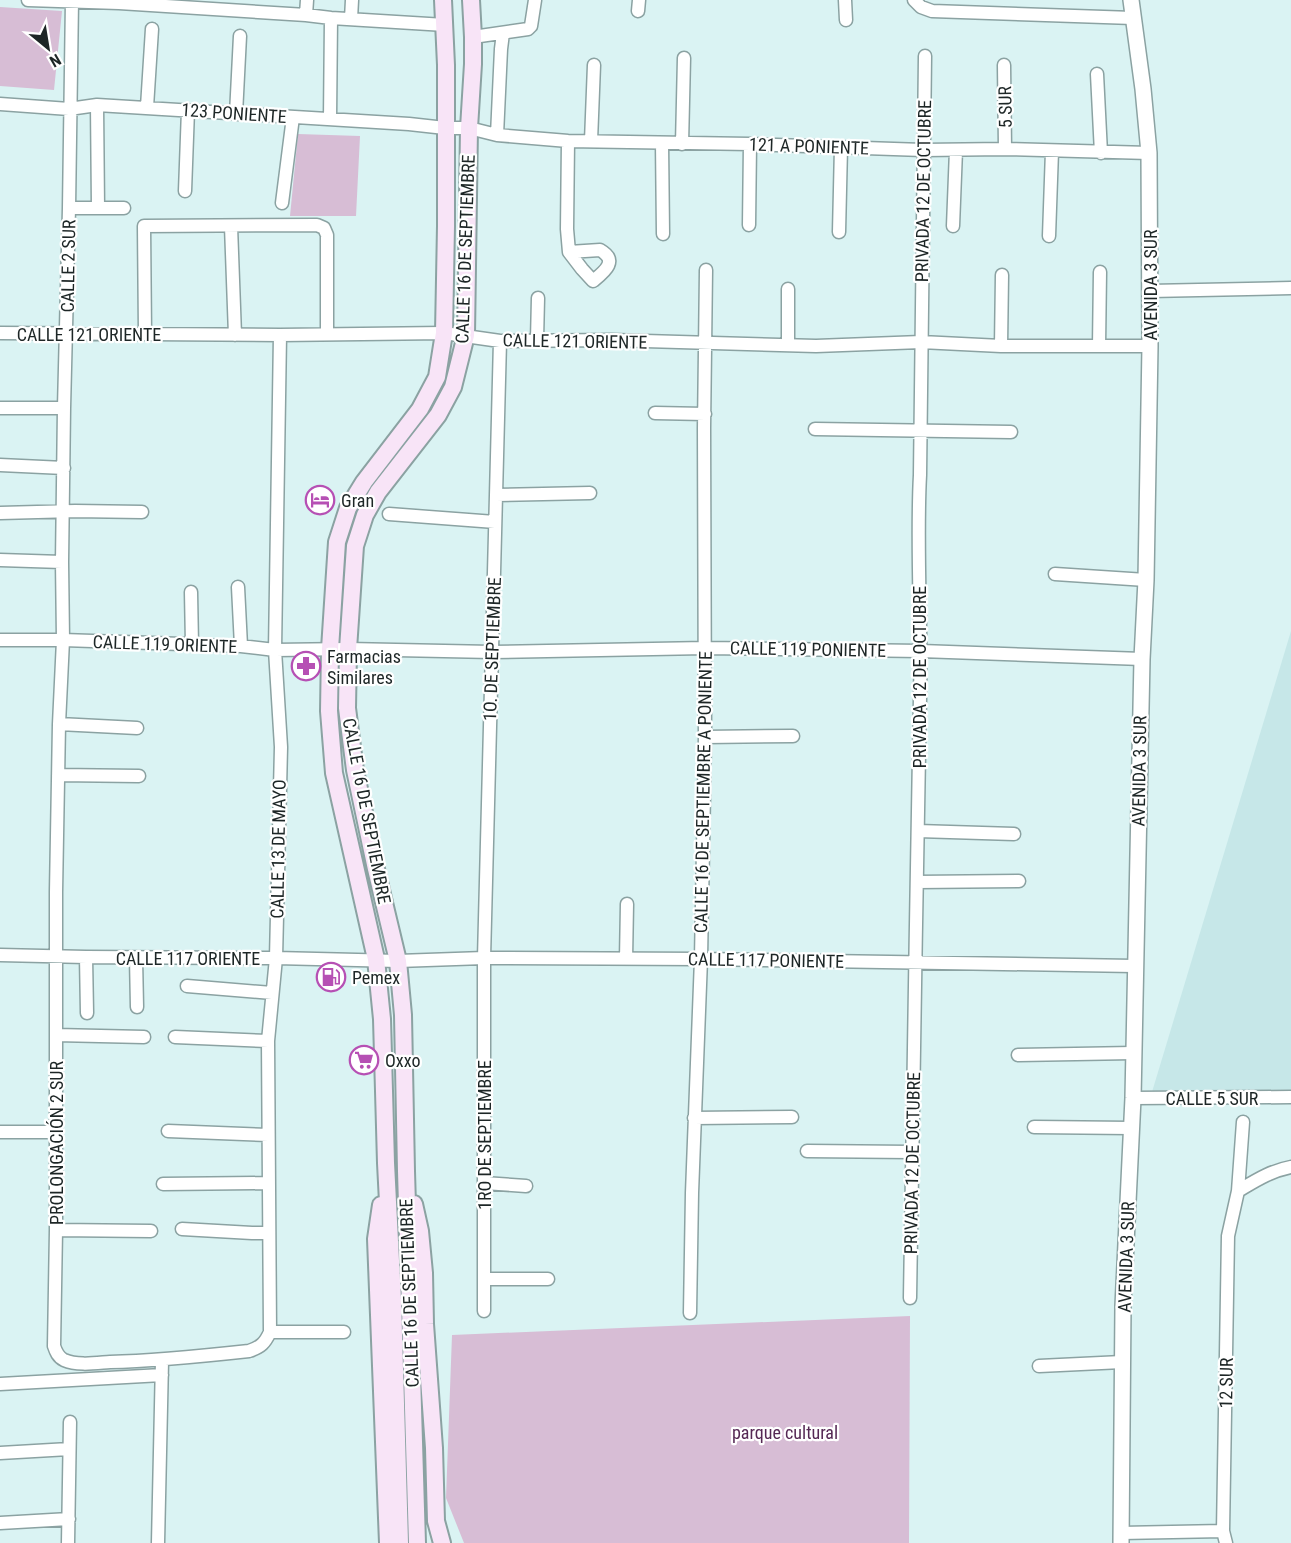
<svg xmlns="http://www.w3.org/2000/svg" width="1291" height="1543" font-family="'Roboto Condensed',sans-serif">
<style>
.built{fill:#c6e7e8}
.green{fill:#d7bdd5}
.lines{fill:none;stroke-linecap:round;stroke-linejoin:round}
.minor-casing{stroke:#8ba2a2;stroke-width:15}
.tertiary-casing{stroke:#8ba2a2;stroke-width:18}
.secondary-casing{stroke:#8ba2a2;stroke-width:20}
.minor{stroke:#fff;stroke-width:12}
.tertiary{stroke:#fff;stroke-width:15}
.secondary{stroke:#f8e4f7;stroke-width:16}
.labels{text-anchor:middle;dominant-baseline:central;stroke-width:4.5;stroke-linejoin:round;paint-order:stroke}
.street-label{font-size:18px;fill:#1d2626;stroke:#fff}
.poi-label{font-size:18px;fill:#1d2626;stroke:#fff;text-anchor:start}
.park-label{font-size:18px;fill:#552854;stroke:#fff}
</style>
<rect width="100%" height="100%" fill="#daf3f3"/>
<path class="built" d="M1291 631V1093L1152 1092Z"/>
<path class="green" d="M0 7 62 11 54 90 0 86Z
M298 134 360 136 356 216H290Z
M910 1316 909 1543H464L446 1498 452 1335Z"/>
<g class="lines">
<g class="minor-casing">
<path id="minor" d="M28 0 119 3 306 15 331 18 445 25
M72 0 69 208 64 408 62 562 63 640 59 724 56 892V1230L54 1346C56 1352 58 1357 64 1360 78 1366 96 1363 110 1362 157 1361 203 1356 249 1351 261 1347 265 1343 270 1332L268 1041 276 958 281 747 275 650 280 335
M845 0 846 20
M914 0 921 7 932 11 1133 18
M638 11 639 0
M306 15 307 0
M351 19 352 0
M473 37 528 29 531 26 535 0
M1004 65 1005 149
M1097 74 1101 153
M0 104 69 109 97 105 409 124 445 128H469L497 135 568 141 750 144 923 150 1005 149 1149 153
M97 105 98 208
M147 107 152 29
M236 114 240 36
M330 119 331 18
M497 135 501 49 503 33
M568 141 567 229 569 252 582 269 593 281C604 272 619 261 600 250L569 252
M591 141 594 65
M662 143 663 234
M682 144 684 58
M185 191 188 110
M282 203 293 117
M69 208H124
M749 225 750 144
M231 226 235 335
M953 226 956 150
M839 232 841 147
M1049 236 1052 151
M788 289V345
M1150 291 1291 288
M0 333 280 335 444 333 500 341 611 340 816 346 921 342 1001 346H1150
M145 334 144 226 317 225 324 228 327 235V334
M537 340 538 298
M1001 346 1002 275
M1099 346 1100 272
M0 408H64
M655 413 705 414
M815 429 1011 432
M0 465 64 468
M496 495 590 493
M0 513 75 511 142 512
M389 514 495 522
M0 560 62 562
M1055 574 1146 580
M238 587 241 646
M191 592 192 645
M0 640H63L241 646 275 650 348 649 492 652 705 648 921 651 1142 659
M59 724 137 728
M705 737 793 736
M58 775 139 776
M918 831 1014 834
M917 882 1019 881
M0 955 86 957 276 958 398 961 484 958 701 959 1134 966
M86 957 87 1013
M136 958 137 1007
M626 959 627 904
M187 986 272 993
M56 1035 144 1037
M175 1037 268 1041
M1018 1055 1133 1053
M1133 1098 1291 1097
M694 1118 792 1117
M1034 1127 1131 1128
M168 1131 268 1135
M0 1132H55
M807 1151 911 1152
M484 1183 526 1186
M163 1184 268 1183
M1238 1191C1255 1181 1270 1171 1291 1167
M182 1229 252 1233H269
M56 1230 151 1231
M484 1279H548
M910 1298C912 1098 917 898 920 698 922 624 916 549 920 475L925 56
M484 1311V958L500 341
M690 1313 692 1193 701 959 705 737 704 428 706 270
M270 1332H344
M1039 1366 1122 1362
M0 1384 162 1375
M0 1453 69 1449
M0 1523 69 1519
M1121 1533 1223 1531
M68 1543 70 1422
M158 1543 162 1361
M1226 1543 1223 1531 1228 1236 1238 1191 1243 1122"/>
</g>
<g class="tertiary-casing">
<path id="tertiary" d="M1121 1543 1123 1306 1133 1098 1142 659 1146 580 1150 346 1149 153 1143 89 1131 0"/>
</g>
<g class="secondary-casing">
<path id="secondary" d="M414 1204 420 1231 424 1273 425 1324 434 1448 436 1521 442 1543
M381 1205 376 1239 388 1543
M400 1543 393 1300 386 1163 382 1019 376 959 334 773 329 711 330 649 337 542 348 508 364 482 420 409 437 377 444 333 446 226V65L443 0
M417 1543 406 1171 403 1015 398 961 376 869 355 770 347 708 348 649 355 546 365 515 378 492 438 415 453 387 466 335 469 128 473 64V37L471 0"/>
</g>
<use href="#minor" class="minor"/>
<use href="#tertiary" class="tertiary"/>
<use href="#secondary" class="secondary"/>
</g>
<defs>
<g id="hotel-ring" transform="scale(1.5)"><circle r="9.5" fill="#fff" stroke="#b650b4" stroke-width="1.5"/><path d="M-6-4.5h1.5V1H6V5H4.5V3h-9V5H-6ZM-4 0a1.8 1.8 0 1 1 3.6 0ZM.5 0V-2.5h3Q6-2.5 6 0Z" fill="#b650b4"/></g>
<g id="pharmacy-ring" transform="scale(1.5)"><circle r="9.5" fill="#fff" stroke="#b650b4" stroke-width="1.5"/><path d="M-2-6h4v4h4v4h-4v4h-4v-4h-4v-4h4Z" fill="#b650b4"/></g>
<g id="fuel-ring" transform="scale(1.5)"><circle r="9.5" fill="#fff" stroke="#b650b4" stroke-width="1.5"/><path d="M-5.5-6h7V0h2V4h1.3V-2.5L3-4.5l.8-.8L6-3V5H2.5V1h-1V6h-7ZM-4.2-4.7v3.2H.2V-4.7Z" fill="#b650b4"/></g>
<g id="supermarket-ring" transform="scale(1.5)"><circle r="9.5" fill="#fff" stroke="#b650b4" stroke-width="1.5"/><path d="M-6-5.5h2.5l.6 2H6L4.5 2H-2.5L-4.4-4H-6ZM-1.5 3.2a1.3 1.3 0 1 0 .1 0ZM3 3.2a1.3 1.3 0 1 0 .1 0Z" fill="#b650b4"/></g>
</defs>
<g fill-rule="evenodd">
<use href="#hotel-ring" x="320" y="500"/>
<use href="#pharmacy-ring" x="306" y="666"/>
<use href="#fuel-ring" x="331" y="977"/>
<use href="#supermarket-ring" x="364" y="1060"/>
</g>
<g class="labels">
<g class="street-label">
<text transform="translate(1005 107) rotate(-91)">5 SUR</text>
<text transform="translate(234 113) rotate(4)">123 PONIENTE</text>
<text transform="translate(809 146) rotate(2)">121 A PONIENTE</text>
<text transform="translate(923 191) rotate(-89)">PRIVADA 12 DE OCTUBRE</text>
<text transform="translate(465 249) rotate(-88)">CALLE 16 DE SEPTIEMBRE</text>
<text transform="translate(68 266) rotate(-89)">CALLE 2 SUR</text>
<text transform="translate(1150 285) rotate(-90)">AVENIDA 3 SUR</text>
<text x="89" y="334">CALLE 121 ORIENTE</text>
<text transform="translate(575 341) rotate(1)">CALLE 121 ORIENTE</text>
<text transform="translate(165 644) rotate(2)">CALLE 119 ORIENTE</text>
<text transform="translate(492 649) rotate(-88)">1O. DE SEPTIEMBRE</text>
<text transform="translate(808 649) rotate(1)">CALLE 119 PONIENTE</text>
<text transform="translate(919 677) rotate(-90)">PRIVADA 12 DE OCTUBRE</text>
<text transform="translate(1139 771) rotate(-89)">AVENIDA 3 SUR</text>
<text transform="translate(703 792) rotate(-89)">CALLE 16 DE SEPTIEMBRE A PONIENTE</text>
<text transform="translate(367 811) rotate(79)">CALLE 16 DE SEPTIEMBRE</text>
<text transform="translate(278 849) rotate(-89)">CALLE 13 DE MAYO</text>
<text x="188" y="958">CALLE 117 ORIENTE</text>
<text transform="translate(766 960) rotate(1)">CALLE 117 PONIENTE</text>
<text x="1212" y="1098">CALLE 5 SUR</text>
<text transform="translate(484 1135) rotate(-90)">1RO DE SEPTIEMBRE</text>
<text transform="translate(56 1143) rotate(-90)">PROLONGACIÓN 2 SUR</text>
<text transform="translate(912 1163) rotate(-89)">PRIVADA 12 DE OCTUBRE</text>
<text transform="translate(1126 1257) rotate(-88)">AVENIDA 3 SUR</text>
<text transform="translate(409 1293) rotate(-92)">CALLE 16 DE SEPTIEMBRE</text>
<text transform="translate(1226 1383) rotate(-89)">12 SUR</text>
</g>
<g class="poi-label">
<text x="341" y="500">Gran</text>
<text x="327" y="656">Farmacias<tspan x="327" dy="21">Similares</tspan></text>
<text x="352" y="977">Pemex</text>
<text x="385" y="1060">Oxxo</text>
</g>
<g class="park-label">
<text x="785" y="1432">parque cultural</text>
</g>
</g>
<g transform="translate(48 48) rotate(150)" stroke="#ffffff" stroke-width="4.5" paint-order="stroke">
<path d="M0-4.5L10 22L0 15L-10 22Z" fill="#1d2626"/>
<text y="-9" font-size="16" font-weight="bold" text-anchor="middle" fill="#1d2626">N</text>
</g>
</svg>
